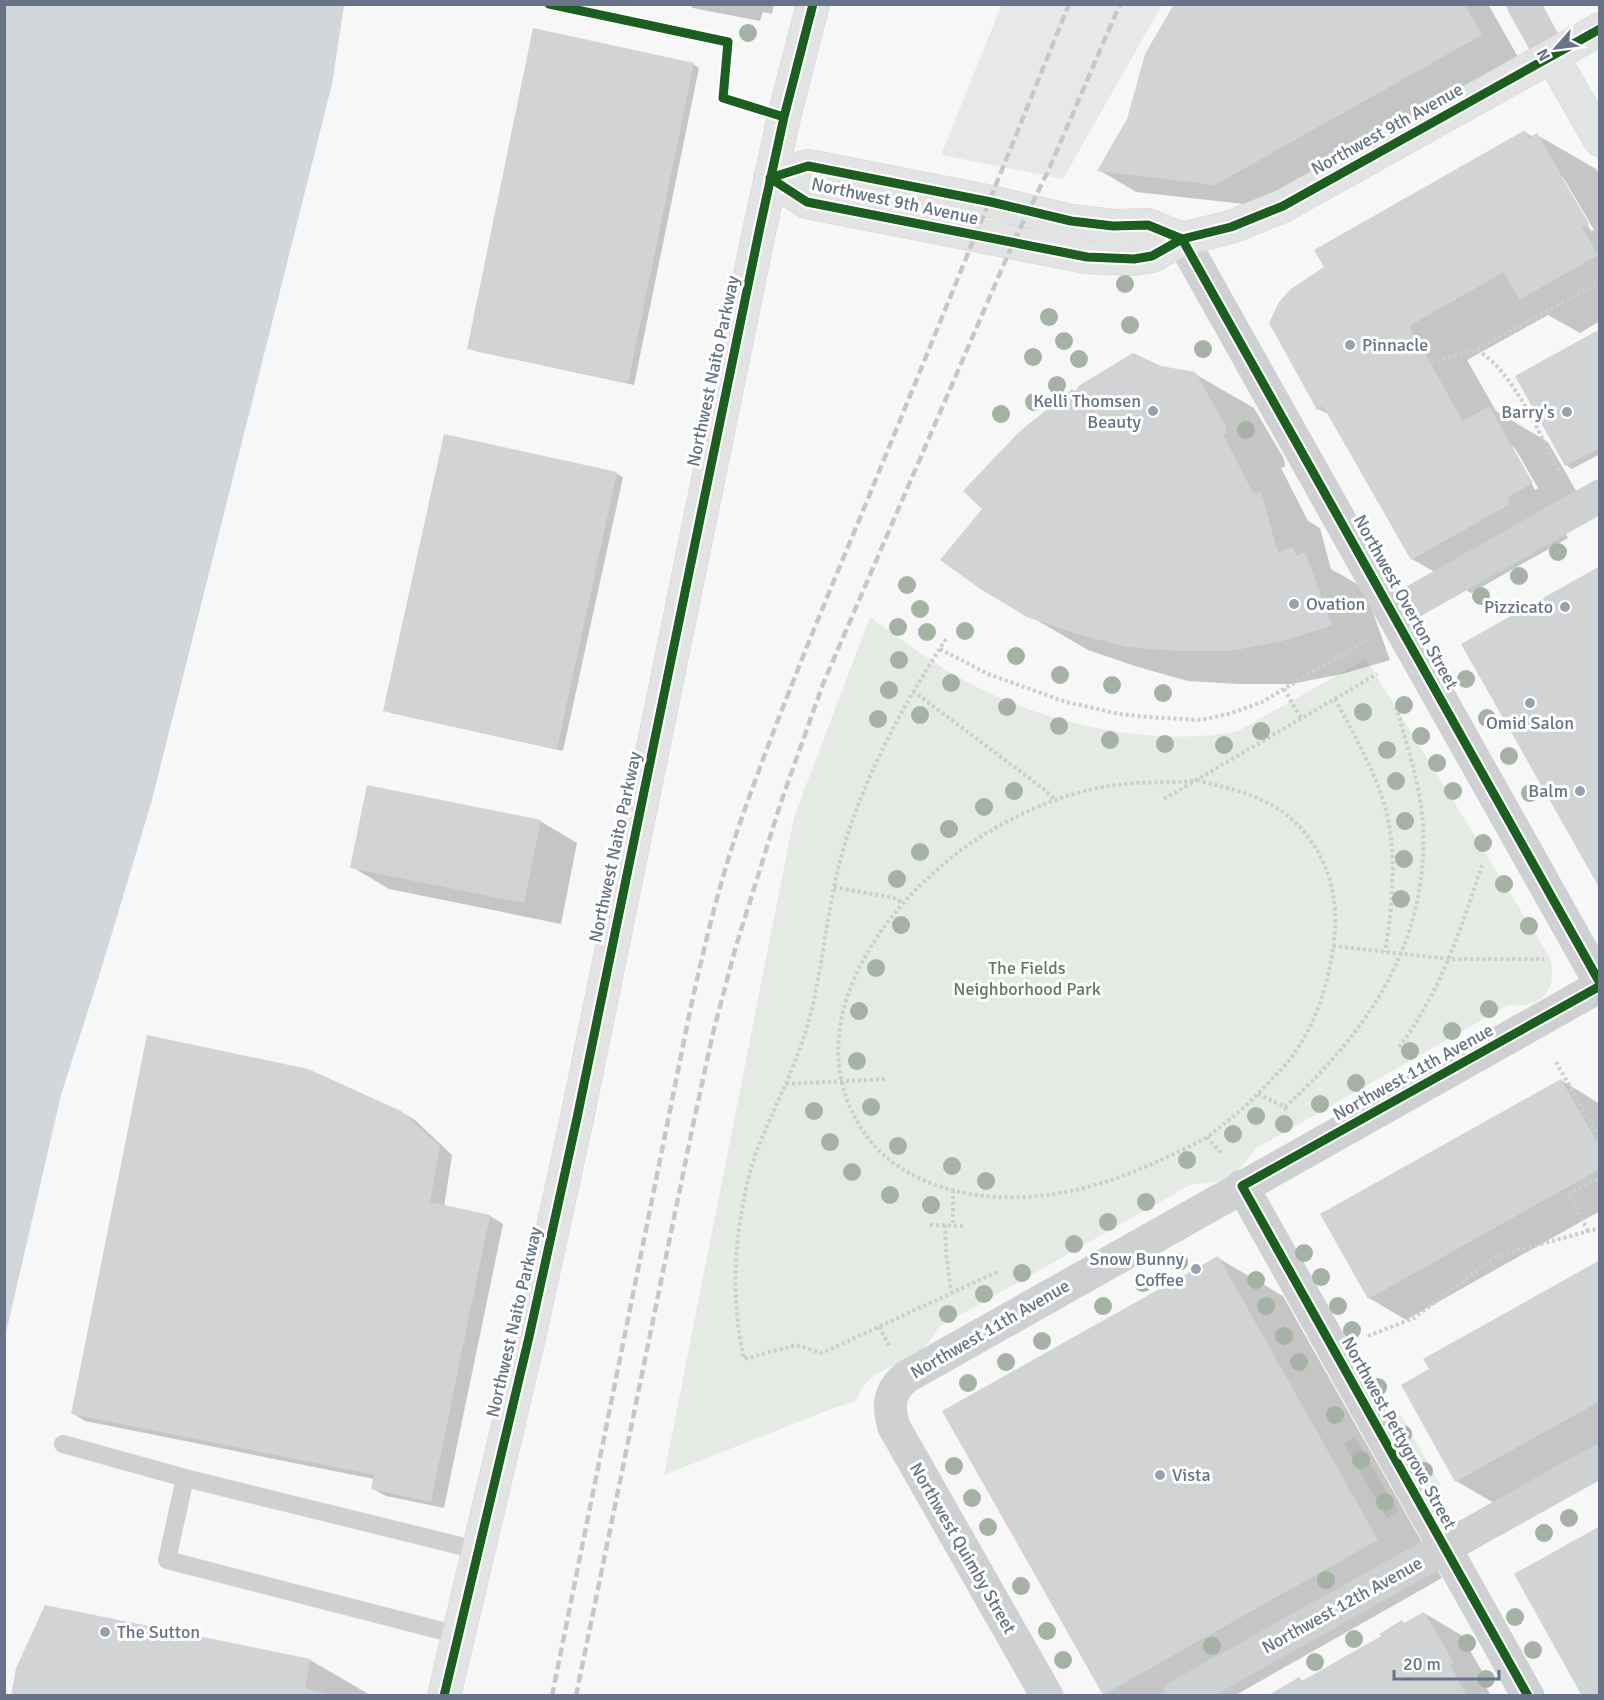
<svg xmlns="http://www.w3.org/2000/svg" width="1604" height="1700" font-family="Signika,sans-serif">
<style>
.built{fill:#e7e8e9}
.green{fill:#e6eae5}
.water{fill:#d1d7db}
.shadow{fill:#0003;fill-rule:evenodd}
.building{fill:#d2d3d4}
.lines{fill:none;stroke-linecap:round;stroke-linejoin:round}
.secondary-casing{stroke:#d4d5d6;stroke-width:34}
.path{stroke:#cdcdce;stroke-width:4;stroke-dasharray:3 3;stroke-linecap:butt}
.lane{stroke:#cfd0d2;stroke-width:18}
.street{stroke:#cfd0d2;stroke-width:33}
.secondary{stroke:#e2e3e3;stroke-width:33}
.rail{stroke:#c6c7c8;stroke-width:4.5;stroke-dasharray:9 4.5;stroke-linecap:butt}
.cycleway-casing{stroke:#fff;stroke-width:13}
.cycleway{stroke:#1b5e20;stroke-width:9}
.tree{fill:#a6b2a5}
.poi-dot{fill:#99a1ae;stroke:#fff;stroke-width:2}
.labels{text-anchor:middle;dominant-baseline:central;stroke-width:6;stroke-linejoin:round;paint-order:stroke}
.street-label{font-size:18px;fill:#677387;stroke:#fff}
.poi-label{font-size:18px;fill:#677387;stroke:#fff;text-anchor:end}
.park-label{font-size:18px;fill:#637962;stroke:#fff}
</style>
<rect width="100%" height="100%" fill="#f7f7f7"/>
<path class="built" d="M1002 4 1162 5 1063 179 941 155Z"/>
<path class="green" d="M870 617C903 641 936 666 973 685 1047 724 1156 748 1238 731L1366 659 1550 958C1559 990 1541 1009 1508 1005L1255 1149C1236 1176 1225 1184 1192 1184L939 1327C934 1334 928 1344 922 1349 897 1369 868 1367 856 1401L831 1409 664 1475 794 817Z
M1399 1412 1441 1486 1429 1492 1387 1419Z
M1355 1437 1398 1511 1387 1518 1344 1444Z"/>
<path class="water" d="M5 4 344 5 332 84 152 800 100 973 61 1095 5 1337Z"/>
<path class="shadow" d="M688 4H774L772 14 763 12 760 21 693 8Z
M1176 4H1488L1518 57 1253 205 1136 192 1099 170 1129 120Z
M693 64 699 68 634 385 475 351 469 348Z
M1525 132 1533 137 1537 135 1596 169 1600 175V321L1580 333 1548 315 1467 360 1496 411 1548 442 1591 517 1565 532 1568 538 1471 593 1412 559 1330 415 1318 409ZM1560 177H1563L1594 230 1591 231ZM1511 444 1516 450 1538 488 1535 490Z
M1600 330V454L1572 469 1566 465 1517 377Z
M1161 367 1195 374 1254 408 1284 459 1285 467 1281 468 1308 521 1320 528 1331 569 1364 588 1390 660 1342 674 1291 684H1239L1188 681 1138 667 1088 650 1028 615 1075 392Z
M617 474 623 477 563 751 391 713 385 710Z
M540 821 577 843 561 924 389 889 352 867Z
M1561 1080 1600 1104V1211L1406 1320 1369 1298Z
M401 1112 415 1120 452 1155 444 1207 490 1216 503 1224 444 1508 386 1496 373 1489 374 1479 85 1421 72 1413Z
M1218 1258 1283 1296 1442 1578 1234 1696H1106L1104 1694Z
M1600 1262V1467L1515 1515 1456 1481Z
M1424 1613 1461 1635 1490 1685 1486 1687 1491 1696H1270L1299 1679 1304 1682Z
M310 1660 372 1696H12Z"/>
<path class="building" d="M1174 4H1464L1482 35 1215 185 1097 171 1127 119 1145 54Z
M533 28 694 63 628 383 467 349Z
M1525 130 1529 138 1537 133 1589 224 1582 228 1598 255 1519 300 1504 272 1409 326 1463 421 1489 406 1533 483 1507 498 1510 504 1411 560 1323 406 1317 410 1269 323 1279 302 1291 289 1324 267 1314 250Z
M1600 329V448L1565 466 1515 376Z
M1133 353 1161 366 1195 372 1225 424 1227 433 1223 434 1253 493 1261 492 1278 553 1293 547 1296 556 1305 552 1332 626 1282 641 1231 651H1179L1127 647 1077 634 1027 617 982 590 940 560 982 509 963 491 1019 432 1072 389 1075 391 1080 385Z
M444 434 617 472 557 749 383 711Z
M1600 566V889L1461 644Z
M367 785 541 820 524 903 350 868Z
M147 1035 308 1069 401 1111 440 1146 430 1202 490 1215 431 1502 371 1489 374 1475 71 1414Z
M1561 1079 1600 1147V1169L1368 1299 1320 1214Z
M1218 1256 1378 1540 1103 1695 942 1411Z
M1600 1260V1401L1455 1482 1401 1385 1429 1369 1423 1359Z
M1600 1526V1696H1582L1514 1574Z
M45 1605 311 1659 305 1688 335 1696H11L16 1668Z
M1424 1612 1454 1663 1450 1665 1467 1696H1267L1299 1677 1302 1681 1381 1636 1379 1634 1402 1620 1404 1623Z"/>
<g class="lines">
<g class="secondary-casing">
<path id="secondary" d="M1552 56 1600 140
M770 178 807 202 1087 257 1134 259 1152 256 1182 239 1231 227 1283 206 1600 29
M770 178 808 166 991 202 1071 221 1113 226 1148 225 1182 239
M444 1696 529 1337 577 1118 760 227 784 117 813 4"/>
</g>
<path class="path" d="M1477 349 1600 282
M1431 363 1476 350C1513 368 1542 441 1563 478
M946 639C904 704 865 774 843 850 826 908 824 969 807 1027 794 1071 772 1111 756 1153 749 1172 745 1191 742 1210 733 1261 733 1309 744 1359L796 1345 822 1353 999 1271
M940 649 988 674 1066 702 1120 714 1147 717 1201 720 1232 713 1262 702 1368 639
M1284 689 1301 718
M913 691 1045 790 1056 801
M1335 699C1353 732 1371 764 1383 800 1398 848 1393 903 1385 952
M1197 780C1227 788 1259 794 1284 813 1325 844 1340 892 1334 941 1329 979 1319 1017 1297 1049 1289 1062 1279 1072 1269 1082 1251 1102 1231 1119 1210 1135 1196 1144 1180 1151 1165 1158 1101 1189 1027 1208 956 1191 915 1181 879 1160 858 1123 794 1013 898 885 990 831 1031 807 1078 788 1125 784 1149 781 1173 784 1197 780Z
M1164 799 1377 674
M834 887 894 898 903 903
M1333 946 1449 959H1544
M1399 1047C1441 992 1462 926 1483 862
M1556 1062 1600 1139
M786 1084 886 1079
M1258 1094 1285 1107 1287 1113
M1285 1107C1367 1033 1429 942 1423 827 1421 786 1407 746 1396 707
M1207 1137 1221 1153
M953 1190V1226
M930 1225 964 1226
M945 1225 946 1251 951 1292
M1588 1231 1568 1194 1600 1177
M879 1327 890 1347
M1368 1336 1414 1318 1497 1256 1600 1228"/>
<path class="lane" d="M63 1444 185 1478
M458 1635 167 1560 185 1478 477 1550"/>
<path class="street" d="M1523 4 1552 56
M1182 239 1600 983
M1393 613 1600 496
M1242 1186 1528 1696
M1047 1696 894 1427C888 1406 888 1392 906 1377L1600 986
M1179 1696 1600 1461"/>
<use href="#secondary" class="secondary"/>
<path class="rail" d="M552 1696 690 1011C704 947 719 884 740 823 778 714 823 607 867 501 935 335 1002 170 1069 4
M576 1696 693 1125 713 1033 736 946 781 802 823 684 1013 243 1049 169 1120 4"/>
<g class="cycleway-casing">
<path id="cycleway" d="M549 4 728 42 723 98 784 117
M770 178 807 202 1087 257 1134 259 1152 256 1182 239 1231 227 1283 206 1600 29
M770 178 808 166 991 202 1071 221 1113 226 1148 225 1182 239
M1182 239 1600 983
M444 1696 529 1337 577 1118 760 227 784 117 813 4
M1528 1696 1242 1186 1600 986"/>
</g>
<use href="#cycleway" class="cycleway"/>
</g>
<g class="tree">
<circle cx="748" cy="33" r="9"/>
<circle cx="1125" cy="284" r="9"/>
<circle cx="1049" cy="317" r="9"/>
<circle cx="1130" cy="325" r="9"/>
<circle cx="1064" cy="341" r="9"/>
<circle cx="1203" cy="349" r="9"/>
<circle cx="1033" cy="357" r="9"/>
<circle cx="1079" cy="359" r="9"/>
<circle cx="1057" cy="385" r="9"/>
<circle cx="1034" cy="402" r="9"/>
<circle cx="1001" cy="414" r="9"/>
<circle cx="1246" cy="430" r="9"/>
<circle cx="1558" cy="552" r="9"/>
<circle cx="1519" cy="576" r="9"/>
<circle cx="907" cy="585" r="9"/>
<circle cx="1481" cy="596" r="9"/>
<circle cx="920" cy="609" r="9"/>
<circle cx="898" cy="627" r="9"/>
<circle cx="965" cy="631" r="9"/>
<circle cx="927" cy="632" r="9"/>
<circle cx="1016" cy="656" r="9"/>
<circle cx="899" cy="660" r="9"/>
<circle cx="1060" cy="675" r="9"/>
<circle cx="1466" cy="679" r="9"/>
<circle cx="951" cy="683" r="9"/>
<circle cx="1112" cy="685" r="9"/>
<circle cx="889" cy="690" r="9"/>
<circle cx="1163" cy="693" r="9"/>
<circle cx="1404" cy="705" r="9"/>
<circle cx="1007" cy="707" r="9"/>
<circle cx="1363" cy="712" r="9"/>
<circle cx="920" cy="715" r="9"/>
<circle cx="1487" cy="718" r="9"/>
<circle cx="878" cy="719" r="9"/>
<circle cx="1059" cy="726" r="9"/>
<circle cx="1261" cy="731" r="9"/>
<circle cx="1421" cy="736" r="9"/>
<circle cx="1110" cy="740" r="9"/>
<circle cx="1165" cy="744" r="9"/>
<circle cx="1224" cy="745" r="9"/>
<circle cx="1387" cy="750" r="9"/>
<circle cx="1509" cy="756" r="9"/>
<circle cx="1437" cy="763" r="9"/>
<circle cx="1396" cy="781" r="9"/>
<circle cx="1014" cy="791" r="9"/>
<circle cx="1453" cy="791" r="9"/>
<circle cx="1530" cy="793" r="9"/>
<circle cx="984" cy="807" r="9"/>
<circle cx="1405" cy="821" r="9"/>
<circle cx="949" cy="829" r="9"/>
<circle cx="1483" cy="843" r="9"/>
<circle cx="920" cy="852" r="9"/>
<circle cx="1404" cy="859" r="9"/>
<circle cx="897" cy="879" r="9"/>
<circle cx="1504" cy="884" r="9"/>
<circle cx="1401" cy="899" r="9"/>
<circle cx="901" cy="925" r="9"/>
<circle cx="1529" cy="926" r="9"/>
<circle cx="876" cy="968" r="9"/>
<circle cx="1489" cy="1009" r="9"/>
<circle cx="859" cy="1011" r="9"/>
<circle cx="1452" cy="1031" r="9"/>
<circle cx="1410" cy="1051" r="9"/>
<circle cx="857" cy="1061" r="9"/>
<circle cx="1356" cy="1083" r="9"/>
<circle cx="1320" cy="1104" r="9"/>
<circle cx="871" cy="1107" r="9"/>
<circle cx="814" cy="1111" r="9"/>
<circle cx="1256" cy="1116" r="9"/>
<circle cx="1284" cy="1124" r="9"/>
<circle cx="1233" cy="1134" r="9"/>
<circle cx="830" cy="1142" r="9"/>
<circle cx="898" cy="1146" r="9"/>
<circle cx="1187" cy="1160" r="9"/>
<circle cx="952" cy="1166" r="9"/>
<circle cx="852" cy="1172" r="9"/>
<circle cx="986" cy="1181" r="9"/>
<circle cx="890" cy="1195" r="9"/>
<circle cx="1146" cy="1202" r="9"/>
<circle cx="931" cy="1205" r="9"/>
<circle cx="1108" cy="1222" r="9"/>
<circle cx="1074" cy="1244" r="9"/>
<circle cx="1304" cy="1253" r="9"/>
<circle cx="1179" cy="1262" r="9"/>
<circle cx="1022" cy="1273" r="9"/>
<circle cx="1321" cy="1277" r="9"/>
<circle cx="1256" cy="1280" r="9"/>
<circle cx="1143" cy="1283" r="9"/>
<circle cx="984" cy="1294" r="9"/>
<circle cx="1103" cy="1306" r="9"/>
<circle cx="1266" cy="1306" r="9"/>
<circle cx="1338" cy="1306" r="9"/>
<circle cx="948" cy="1314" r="9"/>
<circle cx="1352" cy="1330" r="9"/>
<circle cx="1284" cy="1336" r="9"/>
<circle cx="1042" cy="1341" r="9"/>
<circle cx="1006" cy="1362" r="9"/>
<circle cx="1299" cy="1362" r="9"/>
<circle cx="968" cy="1383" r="9"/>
<circle cx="1378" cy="1387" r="9"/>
<circle cx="1335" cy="1415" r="9"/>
<circle cx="1403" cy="1434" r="9"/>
<circle cx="1361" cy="1460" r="9"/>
<circle cx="954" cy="1466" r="9"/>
<circle cx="1424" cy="1471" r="9"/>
<circle cx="972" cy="1498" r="9"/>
<circle cx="1385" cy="1502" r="9"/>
<circle cx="1569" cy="1518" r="9"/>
<circle cx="988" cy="1527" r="9"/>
<circle cx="1544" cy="1533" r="9"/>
<circle cx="1326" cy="1580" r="9"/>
<circle cx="1021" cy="1586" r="9"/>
<circle cx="1515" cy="1617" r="9"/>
<circle cx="1047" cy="1631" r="9"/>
<circle cx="1354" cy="1639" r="9"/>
<circle cx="1467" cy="1643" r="9"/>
<circle cx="1212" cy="1646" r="9"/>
<circle cx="1533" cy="1650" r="9"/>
<circle cx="1063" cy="1660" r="9"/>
<circle cx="1315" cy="1662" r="9"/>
<circle cx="1486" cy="1679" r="9"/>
</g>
<g class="poi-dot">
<circle cx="1350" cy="345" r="6"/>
<circle cx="1153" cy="411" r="6"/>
<circle cx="1567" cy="412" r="6"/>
<circle cx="1294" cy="604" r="6"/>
<circle cx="1565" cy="607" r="6"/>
<circle cx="1530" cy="703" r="6"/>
<circle cx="1580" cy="791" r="6"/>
<circle cx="1196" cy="1269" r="6"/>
<circle cx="1160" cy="1475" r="6"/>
<circle cx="105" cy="1632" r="6"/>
</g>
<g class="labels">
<g class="street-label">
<text transform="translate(1387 129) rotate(-29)">Northwest 9th Avenue</text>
<text transform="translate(895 201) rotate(12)">Northwest 9th Avenue</text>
<text transform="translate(713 371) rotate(-78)">Northwest Naito Parkway</text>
<text transform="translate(1406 602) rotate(61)">Northwest Overton Street</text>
<text transform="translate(615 847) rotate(-78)">Northwest Naito Parkway</text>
<text transform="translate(1413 1072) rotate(-29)">Northwest 11th Avenue</text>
<text transform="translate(514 1322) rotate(-77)">Northwest Naito Parkway</text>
<text transform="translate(990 1329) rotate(-30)">Northwest 11th Avenue</text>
<text transform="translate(1399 1433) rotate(61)">Northwest Pettygrove Street</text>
<text transform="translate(963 1548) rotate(60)">Northwest Quimby Street</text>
<text transform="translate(1342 1605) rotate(-29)">Northwest 12th Avenue</text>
</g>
<g class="poi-label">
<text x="1362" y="345" text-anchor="start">Pinnacle</text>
<text x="1141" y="401">Kelli Thomsen<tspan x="1141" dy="21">Beauty</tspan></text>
<text x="1555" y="412">Barry's</text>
<text x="1306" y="604" text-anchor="start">Ovation</text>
<text x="1553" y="607">Pizzicato</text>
<text x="1530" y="723" text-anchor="middle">Omid Salon</text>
<text x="1568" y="791">Balm</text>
<text x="1184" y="1259">Snow Bunny<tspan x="1184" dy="21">Coffee</tspan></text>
<text x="1172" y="1475" text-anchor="start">Vista</text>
<text x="117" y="1632" text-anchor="start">The Sutton</text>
</g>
<g class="park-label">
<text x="1027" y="968">The Fields<tspan x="1027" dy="21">Neighborhood Park</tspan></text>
</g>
</g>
<rect width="1604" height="1700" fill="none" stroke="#677387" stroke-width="12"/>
<g transform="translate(1556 48) rotate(242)" stroke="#ffffff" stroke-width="4.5" paint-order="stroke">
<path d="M0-4.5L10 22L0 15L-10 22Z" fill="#677387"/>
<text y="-9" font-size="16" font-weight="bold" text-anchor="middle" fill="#677387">N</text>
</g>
<path d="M1394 1670v9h105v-9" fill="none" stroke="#677387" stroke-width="3"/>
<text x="1403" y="1670" font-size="18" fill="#677387" stroke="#ffffff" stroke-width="4.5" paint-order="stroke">20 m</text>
</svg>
